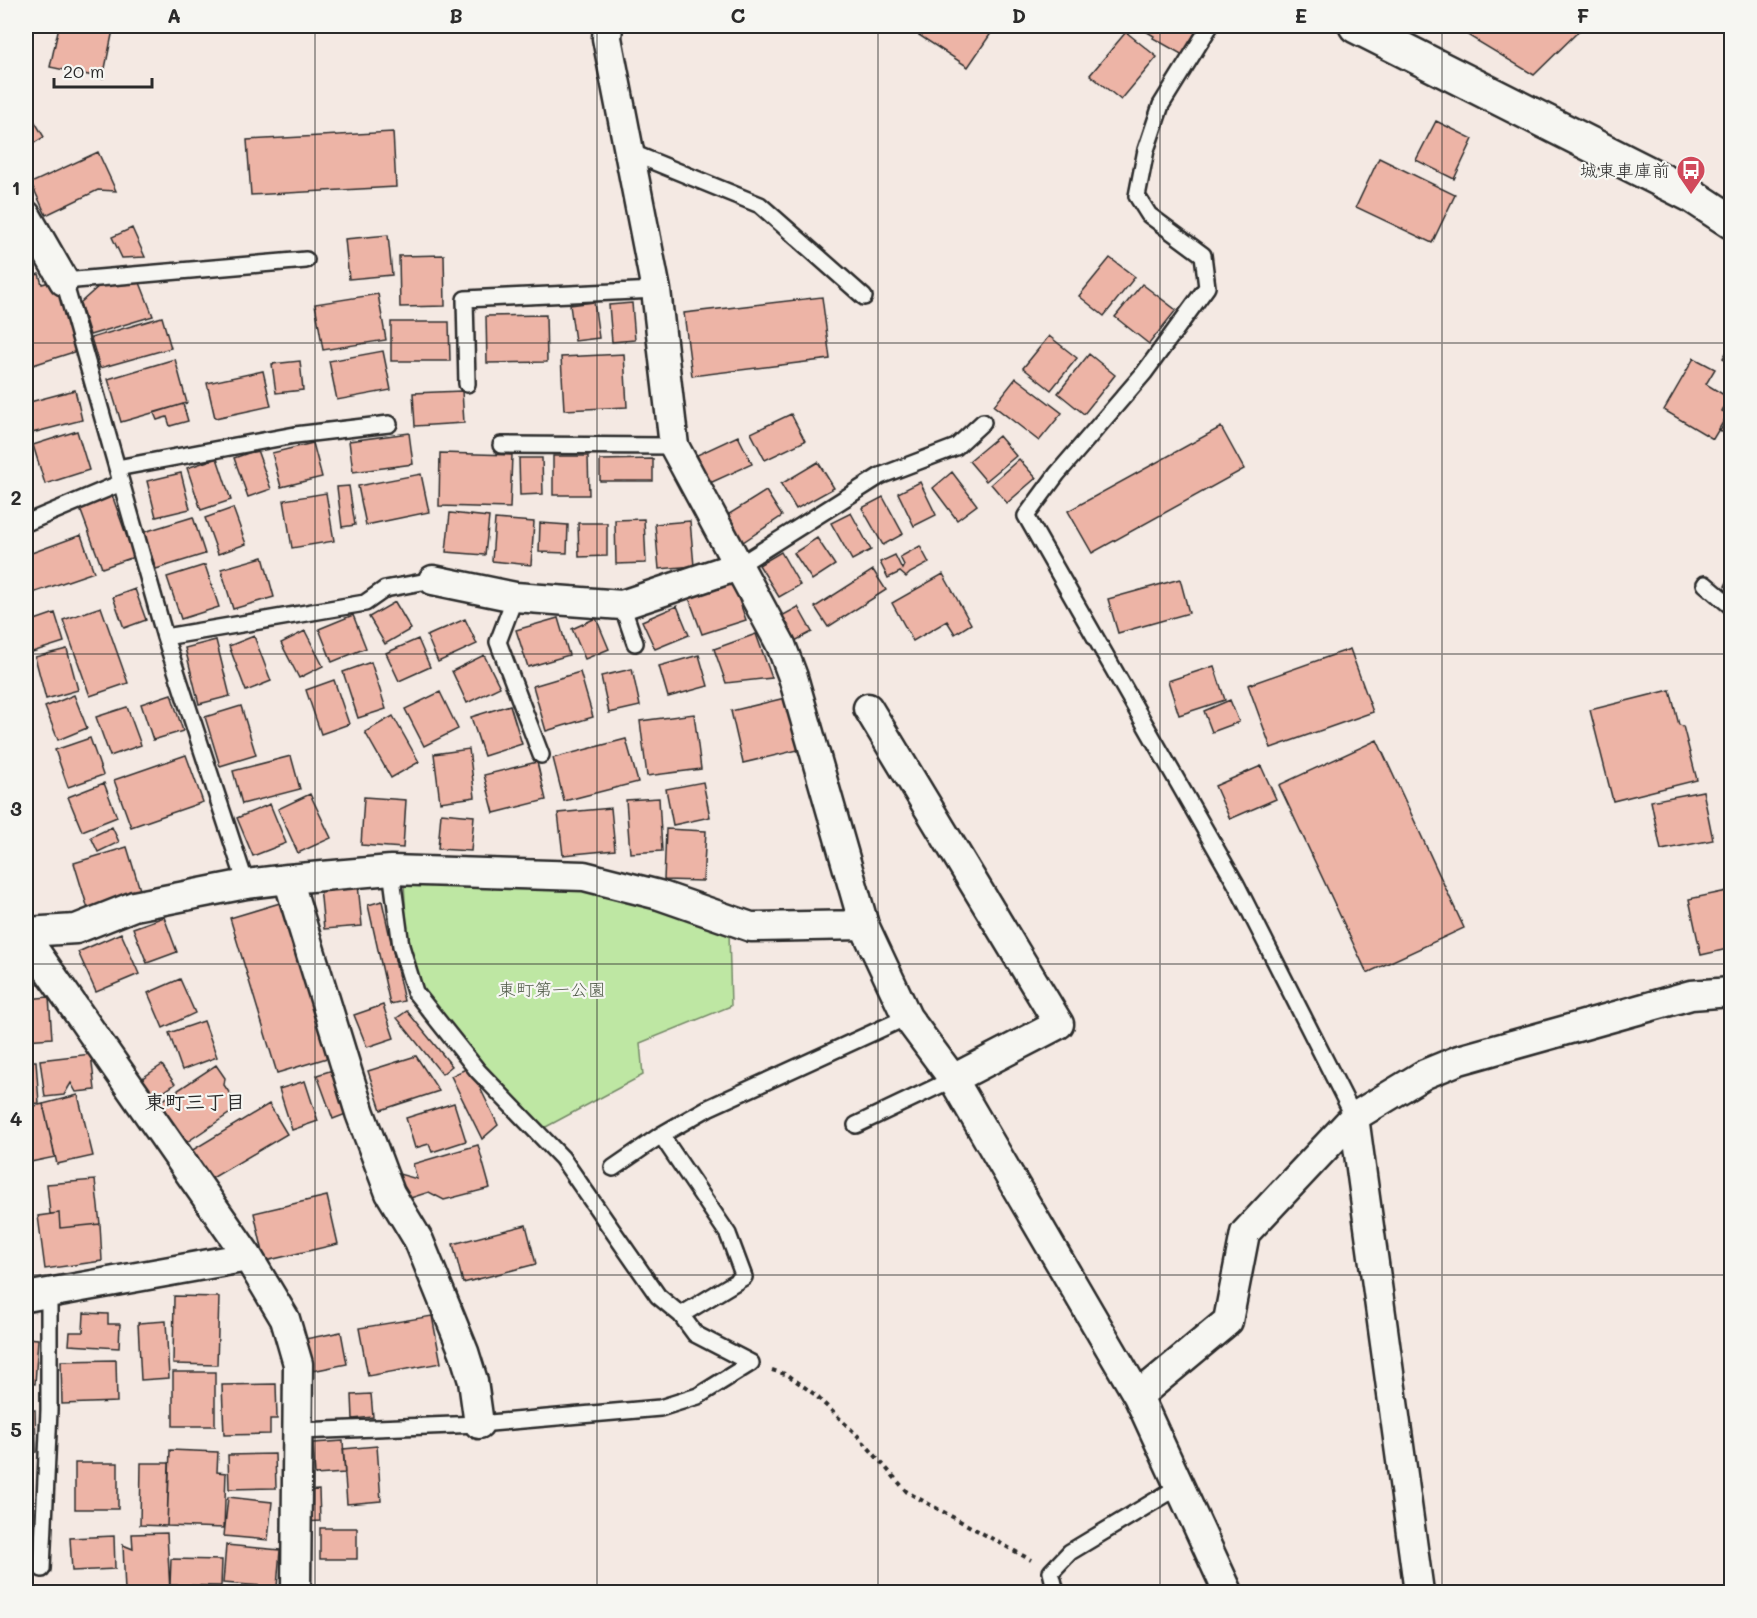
<svg xmlns="http://www.w3.org/2000/svg" width="1757" height="1618" font-family="Mali,'Klee One',sans-serif">
<style>
.park{fill:#bee7a3;stroke:#748967;stroke-width:1.5}
.building{fill:#edb4a6;stroke:#2b2b2b;stroke-width:1.5}
.lines{fill:none;stroke-linecap:round;stroke-linejoin:round}
.service-casing{stroke:#2b2b2b;stroke-width:20}
.minor-casing{stroke:#2b2b2b;stroke-width:33}
.tertiary-casing{stroke:#2b2b2b;stroke-width:38}
.path{stroke:#2b2b2b;stroke-width:4;stroke-dasharray:4.5 4.5;stroke-linecap:butt}
.service{stroke:#f6f6f2;stroke-width:15}
.minor{stroke:#f6f6f2;stroke-width:28}
.tertiary{stroke:#f6f6f2;stroke-width:33}
.grid{fill:none;stroke:#2b2b2b;stroke-width:1.5;stroke-opacity:0.55}
.labels{text-anchor:middle;dominant-baseline:central;stroke-width:4.5;stroke-linejoin:round;paint-order:stroke}
.poi-label{font-size:18px;fill:#2b2b2b;stroke:#f6f6f2;text-anchor:end}
.park-label{font-size:18px;fill:#505a49;stroke:#f6f6f2}
.neighbourhood-label{font-size:20px;font-weight:bold;fill:#2b2b2b;stroke:#f6f6f2}
.neatline{fill:none;stroke:#2b2b2b;stroke-width:2}
.grid-label{font-size:20px;text-anchor:middle;font-weight:bold;fill:#2b2b2b}
</style>
<rect width="100%" height="100%" fill="#f4e9e3"/>
<filter id="ink" filterUnits="userSpaceOnUse"><feTurbulence type="fractalNoise" baseFrequency=".0167" numOctaves="2"/><feDisplacementMap in="SourceGraphic" scale="12" xChannelSelector="R" yChannelSelector="G"/><feConvolveMatrix kernelMatrix="1 2 1 2 8 2 1 2 1" color-interpolation-filters="sRGB"/></filter>
<g filter="url(#ink)">
<path class="park" d="M404 880 590 887 729 932 731 1006 640 1043 643 1075 544 1128 454 1037 425 998 407 946Z"/>
<path class="building" d="M59 26H93L113 30 103 78 50 67Z
M905 26H996L968 67Z
M1140 26H1199L1183 55 1153 38 1154 36 1139 27Z
M1462 26H1584L1534 75 1469 36 1461 27Z
M1126 32 1157 57 1121 100 1090 75Z
M26 107 44 137 26 148Z
M1436 121 1473 139 1454 179 1416 160Z
M393 132 396 187 251 195 247 140Z
M98 152 116 191 98 190 46 215 31 183Z
M1379 158 1455 195 1432 243 1356 207Z
M132 228 145 257 122 258 112 237Z
M388 235 392 275 349 279 345 239Z
M444 255 445 306 400 307 399 256Z
M1110 258 1135 277 1104 316 1079 296Z
M39 274 42 284 57 280 80 350 30 366 26 353V278Z
M139 280 153 316 90 335 80 303 99 286Z
M1142 284 1176 310 1149 344 1115 317Z
M378 294 386 340 323 350 315 304Z
M822 297 830 359 692 376 684 313Z
M594 302 599 338 575 341 570 305Z
M632 303 635 340 612 342 609 305Z
M546 315 547 362 487 363 486 316Z
M162 317 171 348 100 368 91 338Z
M391 322H449L450 361H391Z
M1049 336 1077 358 1051 390 1023 368Z
M1732 343V364L1723 358Z
M383 351 391 390 337 400 329 361Z
M624 354 627 407 564 410 561 357Z
M1089 354 1115 375 1084 414 1058 393Z
M1694 358 1715 369 1706 384 1729 398 1722 411 1728 414 1713 439 1664 410Z
M175 359 187 403 121 422 108 379Z
M300 361 303 390 276 393 272 364Z
M263 371 271 406 215 418 207 383Z
M1016 378 1062 413 1039 441 994 406Z
M75 390 82 420 32 433 26 403Z
M462 391 464 423 415 426 413 393Z
M183 404 188 421 170 426 167 417 157 420 154 413Z
M1732 412V437L1720 431Z
M791 414 805 441 765 460 751 433Z
M1221 427 1244 469 1092 553 1068 511Z
M77 431 89 470 45 484 33 445Z
M409 433 413 464 353 472 349 441Z
M738 436 752 464 710 483 697 455Z
M999 436 1016 456 986 481 969 461Z
M313 443 322 477 281 487 272 453Z
M257 450 271 489 248 497 234 458Z
M440 453 512 455 510 508 439 506Z
M553 456H588L589 495H553Z
M217 458 231 500 201 510 187 468Z
M519 458H542L543 494 520 495Z
M653 459V481H600V460Z
M1019 459 1036 478 1007 503 991 484Z
M818 462 834 488 796 509 781 484Z
M952 472 977 505 957 520 933 488Z
M181 473 190 509 156 517 147 481Z
M421 474 429 512 366 525 358 486Z
M920 482 936 515 914 526 898 493Z
M349 486 355 525 342 527 337 487Z
M766 491 782 516 743 542 726 516Z
M326 493 334 541 292 548 284 500Z
M112 495 134 557 102 568 79 506Z
M883 497 903 534 883 545 862 508Z
M233 508 246 544 218 554 205 518Z
M450 513 489 517 485 555 446 552Z
M851 513 871 550 852 560 831 523Z
M193 517 205 554 156 569 144 532Z
M495 519 534 522 531 565 492 561Z
M644 519 646 563 616 564 615 520Z
M690 521 694 566 659 569 655 524Z
M540 523 568 525 567 553 539 552Z
M578 523H607V556L579 557Z
M81 535 94 572 27 595 26 555Z
M817 538 835 565 812 580 794 553Z
M920 546 929 563 910 573 906 577 900 572 888 578 880 562 895 555 902 569 904 565 900 557Z
M781 552 800 585 779 597 759 565Z
M263 557 274 597 233 609 221 569Z
M205 565 219 607 181 619 167 577Z
M873 570 886 590 828 627 815 607Z
M1732 572V589L1725 586Z
M943 574 971 624 955 634 947 621 913 641 892 603Z
M1180 579 1189 613 1118 633 1108 599Z
M733 583 746 620 702 634 689 598Z
M135 589 146 620 124 628 113 597Z
M395 602 411 629 385 644 369 617Z
M677 606 689 635 655 649 642 621Z
M101 607 128 683 90 696 63 620Z
M798 607 812 632 791 643 778 618Z
M55 613 64 642 26 654V623Z
M353 615 366 648 332 662 319 629Z
M558 618 569 655 528 667 516 630Z
M596 618 609 649 585 659 572 629Z
M465 619 477 644 438 662 427 636Z
M305 631 323 666 299 678 281 643Z
M756 634 772 678 726 683 714 649Z
M254 636 271 681 246 691 229 646Z
M418 639 430 667 399 681 386 653Z
M216 640 230 696 199 704 185 648Z
M67 649 78 690 46 699 35 657Z
M1350 649 1373 712 1271 748 1248 685Z
M484 655 500 687 467 703 452 671Z
M699 655 708 686 668 697 659 666Z
M371 662 386 709 358 718 343 672Z
M1214 666 1225 700 1179 715 1168 681Z
M632 669 640 706 609 713 601 676Z
M580 672 593 717 546 731 533 686Z
M334 680 349 724 321 734 306 690Z
M1670 690 1679 725 1683 726 1697 780 1613 801 1590 710Z
M440 692 458 729 424 746 405 709Z
M171 694 183 731 153 740 141 704Z
M74 695 87 728 58 740 45 707Z
M785 698 798 750 743 763 731 711Z
M1230 700 1239 722 1212 732 1204 711Z
M510 705 522 744 484 756 471 717Z
M241 706 256 755 220 766 205 717Z
M127 707 141 745 110 756 96 717Z
M694 714 701 769 647 776 640 721Z
M393 716 419 762 391 778 365 732Z
M90 738 103 775 68 787 55 750Z
M626 739 638 782 564 801 553 758Z
M1377 740 1464 928 1367 973 1279 785Z
M469 749 475 797 440 802 434 754Z
M186 755 203 802 131 827 114 780Z
M291 756 300 789 242 804 233 771Z
M537 762 546 800 494 813 484 775Z
M1261 766 1276 799 1230 819 1215 786Z
M703 782 710 817 673 825 666 789Z
M104 783 117 817 82 831 68 797Z
M1703 791 1713 840 1661 850 1651 801Z
M310 794 331 838 298 853 278 809Z
M364 797 406 800 403 848 361 845Z
M659 798 662 851 630 853 626 800Z
M270 804 286 843 253 856 237 818Z
M611 808 615 850 563 855 558 813Z
M441 813 474 816 471 851 438 849Z
M112 827 119 842 98 852 91 837Z
M666 829 706 831 703 881 664 880Z
M127 847 141 893 88 909 74 863Z
M358 884 362 926 324 929 320 887Z
M1732 890V948L1701 955 1689 899Z
M290 900 337 1055 277 1073 230 918Z
M382 901 404 1001 390 1004 368 905Z
M164 917 177 952 147 963 133 928Z
M121 933 139 974 96 992 78 952Z
M180 979 195 1013 163 1028 148 993Z
M49 997 52 1038 26 1040V999Z
M383 1005 394 1038 367 1047 354 1015Z
M407 1011 452 1066 442 1074 397 1018Z
M204 1021 217 1057 182 1070 169 1033Z
M91 1054 95 1090 76 1092 71 1083 64 1095 45 1097 40 1060Z
M26 1055 30 1061H36L39 1103 26 1104Z
M416 1056 439 1091 381 1110 368 1071Z
M162 1065 175 1084 152 1100 138 1081Z
M216 1065 225 1078 224 1085 239 1107 181 1146 154 1106Z
M470 1067 498 1125 482 1139 451 1076Z
M336 1069 351 1112 333 1119 317 1075Z
M305 1081 318 1121 292 1130 279 1089Z
M78 1095 93 1156 57 1164 43 1104Z
M454 1103 466 1141 432 1152 429 1144 415 1148 406 1118Z
M43 1104 55 1157 26 1163V1108Z
M269 1104 287 1134 209 1180 191 1151Z
M478 1145 490 1188 444 1200 429 1192 401 1201 392 1172 417 1179 413 1164Z
M95 1180 100 1224 60 1228 59 1213 50 1214 47 1184Z
M327 1196 338 1244 265 1261 254 1213Z
M59 1213 60 1228 100 1224 102 1261 45 1269 38 1216Z
M526 1225 536 1264 463 1283 453 1244Z
M174 1296 219 1297 217 1365 173 1364Z
M84 1313 108 1314V1324H120L119 1348 69 1345 70 1332H83Z
M432 1316 441 1363 368 1376 359 1328Z
M166 1321 169 1378 141 1380 138 1323Z
M341 1332 347 1364 312 1371 305 1339Z
M26 1338 38 1339 35 1384 26 1383Z
M116 1360 117 1402 62 1404 61 1361Z
M173 1372H215V1426H173Z
M276 1384 277 1419H270V1434L224 1435 222 1385Z
M371 1394 373 1417 353 1419 352 1395Z
M26 1410H35L36 1452 26 1453Z
M343 1441 345 1473 315 1475 313 1443Z
M377 1446 381 1501 347 1504 343 1449Z
M170 1450 218 1452 217 1472 226 1473 224 1528 167 1526Z
M275 1454 276 1488 229 1489 228 1455Z
M75 1463H118V1509H75Z
M141 1463H169L167 1526 140 1525Z
M319 1490 320 1521 304 1522 303 1491Z
M26 1493H30L31 1529 26 1530Z
M228 1497 272 1502 268 1540 224 1536Z
M320 1528H357V1559H320Z
M167 1533 170 1592H125L123 1545 133 1549 132 1534Z
M114 1536 115 1569 72 1571 70 1538Z
M226 1545 280 1550 277 1587 223 1583Z
M171 1559 222 1560 221 1586 170 1585Z"/>
<g class="lines">
<g class="service-casing">
<path id="service" d="M1210 26 1161 105 1146 150 1137 196 1149 215 1203 255 1207 287 1144 373 1057 474 1026 516 1236 884 1354 1117
M630 152 760 205 864 297
M467 384 465 299 656 290
M501 445 674 446
M117 468 295 435 389 424
M26 523 121 483
M738 566 880 476 956 447 983 422
M1705 584 1732 607
M515 597 498 642 541 755
M622 605 635 643
M165 637 365 603 385 589 433 580
M391 870 401 946 415 992 478 1071 562 1158 658 1296 681 1315 744 1277 728 1234 661 1135
M246 884 165 637 64 281 306 260
M856 1125 953 1079
M613 1168 661 1135 708 1108 907 1017
M299 1431 479 1424 660 1408 698 1396 751 1363 695 1334 681 1315
M42 1569 49 1410V1294
M1056 1592 1051 1572 1070 1552 1178 1487"/>
</g>
<g class="minor-casing">
<path id="minor" d="M608 26 607 38 656 290 674 446 781 645 793 677 864 925 907 1017 953 1079 1138 1396 1228 1592
M26 215 64 281
M433 580 515 597 622 605 738 566
M868 708 1059 1024 953 1079
M288 879 360 1113 390 1193 419 1241 464 1352 473 1381 479 1424
M26 932 76 929 134 906 246 884 288 879 391 870 584 876 659 895 751 927 864 925
M26 938 248 1257 285 1319 298 1364 296 1592
M1354 1117 1419 1592
M26 1297 248 1257
M1138 1396 1228 1321 1245 1233 1354 1117 1425 1074 1459 1060 1691 995 1731 992 1732 994"/>
</g>
<g class="tertiary-casing">
<path id="tertiary" d="M1356 26 1691 195 1732 222"/>
</g>
<path class="path" d="M772 1370 788 1375 814 1394 859 1437 907 1492 1031 1560"/>
<use href="#service" class="service"/>
<use href="#minor" class="minor"/>
<use href="#tertiary" class="tertiary"/>
</g>
</g>
<path class="grid" d="M315 26V1592M597 26V1592M878 26V1592M1160 26V1592M1442 26V1592M26 343H1732M26 654H1732M26 964H1732M26 1275H1732"/>
<defs>
<g id="bus-pin" transform="scale(1.5)"><path d="M0 17L-7.5 6A9.5 9.5 0 1 1 7.5 6Z" fill="#d1495b" stroke="#f6f6f2"/><path d="M-5-6H5V4H4V6H2V4H-2V6H-4V4H-5ZM-3.5-4V0h7V-4ZM-3.5 1.2v1.5H-2V1.2ZM2 1.2v1.5H3.5V1.2Z" fill="#fff"/></g>
</defs>
<g fill-rule="evenodd">
<use href="#bus-pin" x="1691" y="170"/>
</g>
<g class="labels">
<g class="poi-label">
<text x="1670" y="170">城東車庫前</text>
</g>
<g class="park-label">
<text x="552" y="989">東町第一公園</text>
</g>
<g class="neighbourhood-label">
<text x="195" y="1101">東町三丁目</text>
</g>
</g>
<rect width="1757" height="1618" fill="none" stroke="#f6f6f2" stroke-width="66"/>
<path d="M54 78v9h98v-9" fill="none" stroke="#2b2b2b" stroke-width="3"/>
<text x="63" y="78" font-size="18" fill="#2b2b2b" stroke="#f6f6f2" stroke-width="4.5" paint-order="stroke">20 m</text>
<rect x="33" y="33" width="1691" height="1552" class="neatline"/>
<g class="grid-label">
<text x="174" y="23">A</text>
<text x="456" y="23">B</text>
<text x="738" y="23">C</text>
<text x="1019" y="23">D</text>
<text x="1301" y="23">E</text>
<text x="1583" y="23">F</text>
<text x="16" y="195">1</text>
<text x="16" y="505">2</text>
<text x="16" y="816">3</text>
<text x="16" y="1126">4</text>
<text x="16" y="1437">5</text>
</g>
</svg>
